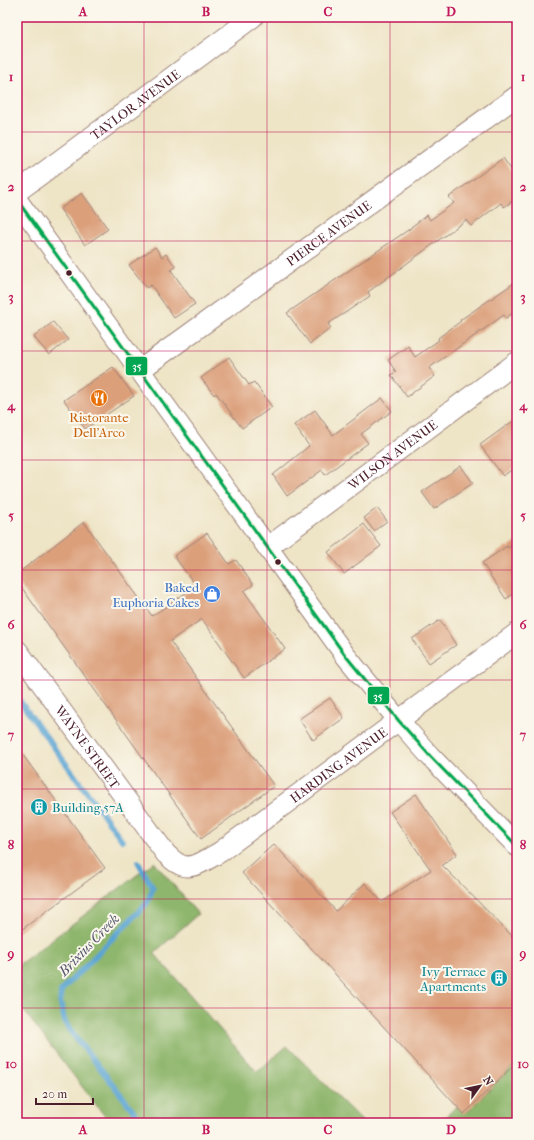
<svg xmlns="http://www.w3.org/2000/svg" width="534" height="1140" font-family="'IM FELL French Canon',serif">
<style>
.forest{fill:#8eb66c;stroke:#6c6a4c}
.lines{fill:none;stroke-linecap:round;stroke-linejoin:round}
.stream{stroke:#5ba5d3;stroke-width:5.5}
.building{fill:#db9f7a}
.minor-casing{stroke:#9c8278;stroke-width:22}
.minor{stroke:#fff;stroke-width:20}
.bus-1-casing{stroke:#fbf7ec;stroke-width:6}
.bus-1{stroke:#00a651;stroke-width:3}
.grid{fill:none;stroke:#c2185b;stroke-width:1;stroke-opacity:0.55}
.bus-dot{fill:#4a1f2b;stroke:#fbf7ec;stroke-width:1.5}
.labels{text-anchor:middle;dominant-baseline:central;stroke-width:4;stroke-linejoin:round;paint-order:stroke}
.street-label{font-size:13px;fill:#4a1f2b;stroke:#fbf7ec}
.food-label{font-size:13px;fill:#c56008;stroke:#fbf7ec}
.shop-label{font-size:13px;fill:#366cbe;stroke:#fbf7ec;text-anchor:end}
.culture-label{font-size:13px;fill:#0d838f;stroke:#fbf7ec;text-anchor:start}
.water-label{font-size:14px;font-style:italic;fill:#51556e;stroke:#fbf7ec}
.line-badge{stroke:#fbf7ec;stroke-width:1.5}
.badge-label{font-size:11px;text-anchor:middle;font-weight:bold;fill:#fff}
.neatline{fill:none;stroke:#c2185b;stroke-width:1.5}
.grid-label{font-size:13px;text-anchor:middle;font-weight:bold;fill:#c2185b}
</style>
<rect width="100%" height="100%" fill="#fbf7ec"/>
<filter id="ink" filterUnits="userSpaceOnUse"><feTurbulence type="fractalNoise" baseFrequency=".025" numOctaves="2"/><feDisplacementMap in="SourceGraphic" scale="8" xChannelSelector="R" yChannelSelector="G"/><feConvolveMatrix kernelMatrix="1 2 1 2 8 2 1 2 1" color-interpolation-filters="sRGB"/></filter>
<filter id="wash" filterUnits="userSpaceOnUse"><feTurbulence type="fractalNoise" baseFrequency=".012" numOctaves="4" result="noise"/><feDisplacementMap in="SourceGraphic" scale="16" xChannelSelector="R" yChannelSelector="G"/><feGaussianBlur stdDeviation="0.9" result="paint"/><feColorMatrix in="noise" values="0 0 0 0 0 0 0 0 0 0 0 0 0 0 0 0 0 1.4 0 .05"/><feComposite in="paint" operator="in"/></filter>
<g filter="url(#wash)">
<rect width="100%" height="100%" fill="#eee4c6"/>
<path class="forest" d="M154 862 198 914 154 953 257 1072 287 1046 364 1123H110L17 1002V966Z
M517 1062V1123H439L457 1106 465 1114Z"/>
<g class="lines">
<path class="stream" d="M17 697 122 840
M138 862 153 888 147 903 61 991 60 1002 65 1022 74 1036 97 1064 143 1123"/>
</g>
<g id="blocks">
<path class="building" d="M503 158 517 178V198L504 207 501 203 471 226 466 220 368 292 370 296 328 324 331 328 310 344 287 313 411 228V227L427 215 430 220 454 203 449 197Z
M82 193 108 229 85 245 60 209Z
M155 247 162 257 166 254 176 267 171 270 195 304 174 318 151 285 147 288 129 265Z
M517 281V310L506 318 504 315 429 368 435 376 407 397 391 375 396 372 388 360 408 346 415 357 439 340 438 338 461 321 460 320Z
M53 322 68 340 49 355 34 337Z
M229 357 249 385 254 382 272 407 242 428 216 393 214 395 201 378Z
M113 367 134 396 85 429 64 400Z
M382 398 392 411 361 434 368 443 325 475 322 470 287 496 273 475 309 446 294 425 315 410 333 435Z
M517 418V466L503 476 480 445Z
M461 466 473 483 434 509 422 492Z
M377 508 387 521 374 531 364 518Z
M84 522 152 616 196 586 174 556 207 533 229 564 236 560 253 585 244 591 285 649 244 678 202 619 170 641 274 786 201 839 17 581V574Z
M364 524 381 546 344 574 328 552Z
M517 542V591L506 599 482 563 507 546 508 548Z
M440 620 456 645 429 663 412 639Z
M330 698 344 718 313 740 299 719Z
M17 747 105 868 17 933Z
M416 794 457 854 442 865 517 941V1062L464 1114 242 873 274 844 336 911 365 883 382 902 431 870 390 812Z"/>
</g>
</g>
<g filter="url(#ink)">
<use href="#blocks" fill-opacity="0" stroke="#9c8278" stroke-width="1"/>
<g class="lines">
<g class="minor-casing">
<g id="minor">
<path id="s1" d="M17 192 253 17"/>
<path d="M17 200 345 655 399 721 430 756 517 846"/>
<path id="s2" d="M140 370 517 96"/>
<path id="s3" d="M268 547 517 362"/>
<path id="s4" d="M17 650 166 854C170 857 174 862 179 864 192 872 209 858 220 852L517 633"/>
</g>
</g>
<use href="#minor" class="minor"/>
<g class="bus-1-casing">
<path id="bus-1" d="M17 200 345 655 399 721 430 756 517 846"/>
</g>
<use href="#bus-1" class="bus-1"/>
</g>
</g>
<path class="grid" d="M144 17V1123M267 17V1123M390 17V1123M17 132H517M17 241H517M17 351H517M17 460H517M17 570H517M17 680H517M17 789H517M17 899H517M17 1008H517"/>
<defs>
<g id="restaurant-disc" transform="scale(0.9)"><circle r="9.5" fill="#e8710a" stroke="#fbf7ec"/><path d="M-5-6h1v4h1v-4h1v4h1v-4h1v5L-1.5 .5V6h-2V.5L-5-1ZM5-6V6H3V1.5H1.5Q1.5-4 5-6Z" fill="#fff"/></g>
<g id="shop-disc" transform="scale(0.9)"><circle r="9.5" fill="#3f7fe0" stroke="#fbf7ec"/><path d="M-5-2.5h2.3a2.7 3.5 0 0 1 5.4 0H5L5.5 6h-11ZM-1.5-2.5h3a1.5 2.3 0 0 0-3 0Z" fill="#fff"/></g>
<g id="building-disc" transform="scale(0.9)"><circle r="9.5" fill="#0f9aa8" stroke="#fbf7ec"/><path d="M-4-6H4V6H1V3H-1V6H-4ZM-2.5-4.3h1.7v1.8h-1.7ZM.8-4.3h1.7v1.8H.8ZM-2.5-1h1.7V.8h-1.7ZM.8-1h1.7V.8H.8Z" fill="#fff"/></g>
</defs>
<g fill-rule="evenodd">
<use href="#restaurant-disc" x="99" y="398"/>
<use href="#shop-disc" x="212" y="594"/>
<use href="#building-disc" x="39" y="807"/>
<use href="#building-disc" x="499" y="978"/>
</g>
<g class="bus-dot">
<circle cx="69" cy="273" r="3.5"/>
<circle cx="278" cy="562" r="3.5"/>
</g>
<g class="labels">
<g class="street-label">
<text stroke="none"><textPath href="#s1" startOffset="147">TAYLOR AVENUE</textPath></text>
<text stroke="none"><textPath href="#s2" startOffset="233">PIERCE AVENUE</textPath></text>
<text stroke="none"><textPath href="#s3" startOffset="155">WILSON AVENUE</textPath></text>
<text stroke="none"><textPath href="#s4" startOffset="120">WAYNE STREET</textPath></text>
<text stroke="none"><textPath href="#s4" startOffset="461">HARDING AVENUE</textPath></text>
</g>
<g class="food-label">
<text x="99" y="417">Ristorante<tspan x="99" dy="15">Dell’Arco</tspan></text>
</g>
<g class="shop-label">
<text x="199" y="587">Baked<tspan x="199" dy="15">Euphoria Cakes</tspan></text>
</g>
<g class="culture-label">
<text x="52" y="807">Building 57A</text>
<text x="486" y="971" text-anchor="end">Ivy Terrace<tspan x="486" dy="15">Apartments</tspan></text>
</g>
<g class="water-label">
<text transform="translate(89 945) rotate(-46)">Brixius Creek</text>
</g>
</g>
<g class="line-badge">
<rect x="125" y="356" width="23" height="20" rx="4" fill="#00a651"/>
<rect x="367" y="686" width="23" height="19" rx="4" fill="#00a651"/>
</g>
<g class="badge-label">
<text x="137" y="370">35</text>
<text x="378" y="700">35</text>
</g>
<rect width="534" height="1140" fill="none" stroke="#fbf7ec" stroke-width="44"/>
<g transform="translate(480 1086) rotate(57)" stroke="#fbf7ec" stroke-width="3" paint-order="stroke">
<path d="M0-3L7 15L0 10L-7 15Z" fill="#4a1f2b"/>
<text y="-6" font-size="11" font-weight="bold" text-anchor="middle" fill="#4a1f2b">N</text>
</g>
<path d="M36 1098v6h57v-6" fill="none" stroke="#4a1f2b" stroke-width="2"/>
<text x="42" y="1098" font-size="12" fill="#4a1f2b" stroke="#fbf7ec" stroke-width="3" paint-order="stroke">20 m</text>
<rect x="22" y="22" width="490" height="1096" class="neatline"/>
<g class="grid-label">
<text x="83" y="16">A</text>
<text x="206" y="16">B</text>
<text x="328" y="16">C</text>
<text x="451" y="16">D</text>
<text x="11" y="81">1</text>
<text x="523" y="81">1</text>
<text x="11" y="191">2</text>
<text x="523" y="191">2</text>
<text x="11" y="301">3</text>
<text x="523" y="301">3</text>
<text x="11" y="410">4</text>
<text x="523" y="410">4</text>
<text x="11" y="520">5</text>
<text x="523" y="520">5</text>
<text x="11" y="629">6</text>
<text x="523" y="629">6</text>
<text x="11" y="739">7</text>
<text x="523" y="739">7</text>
<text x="11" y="849">8</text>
<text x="523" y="849">8</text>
<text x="11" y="958">9</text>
<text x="523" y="958">9</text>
<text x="11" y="1068">10</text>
<text x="523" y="1068">10</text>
<text x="83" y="1134">A</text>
<text x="206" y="1134">B</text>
<text x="328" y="1134">C</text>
<text x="451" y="1134">D</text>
</g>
</svg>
